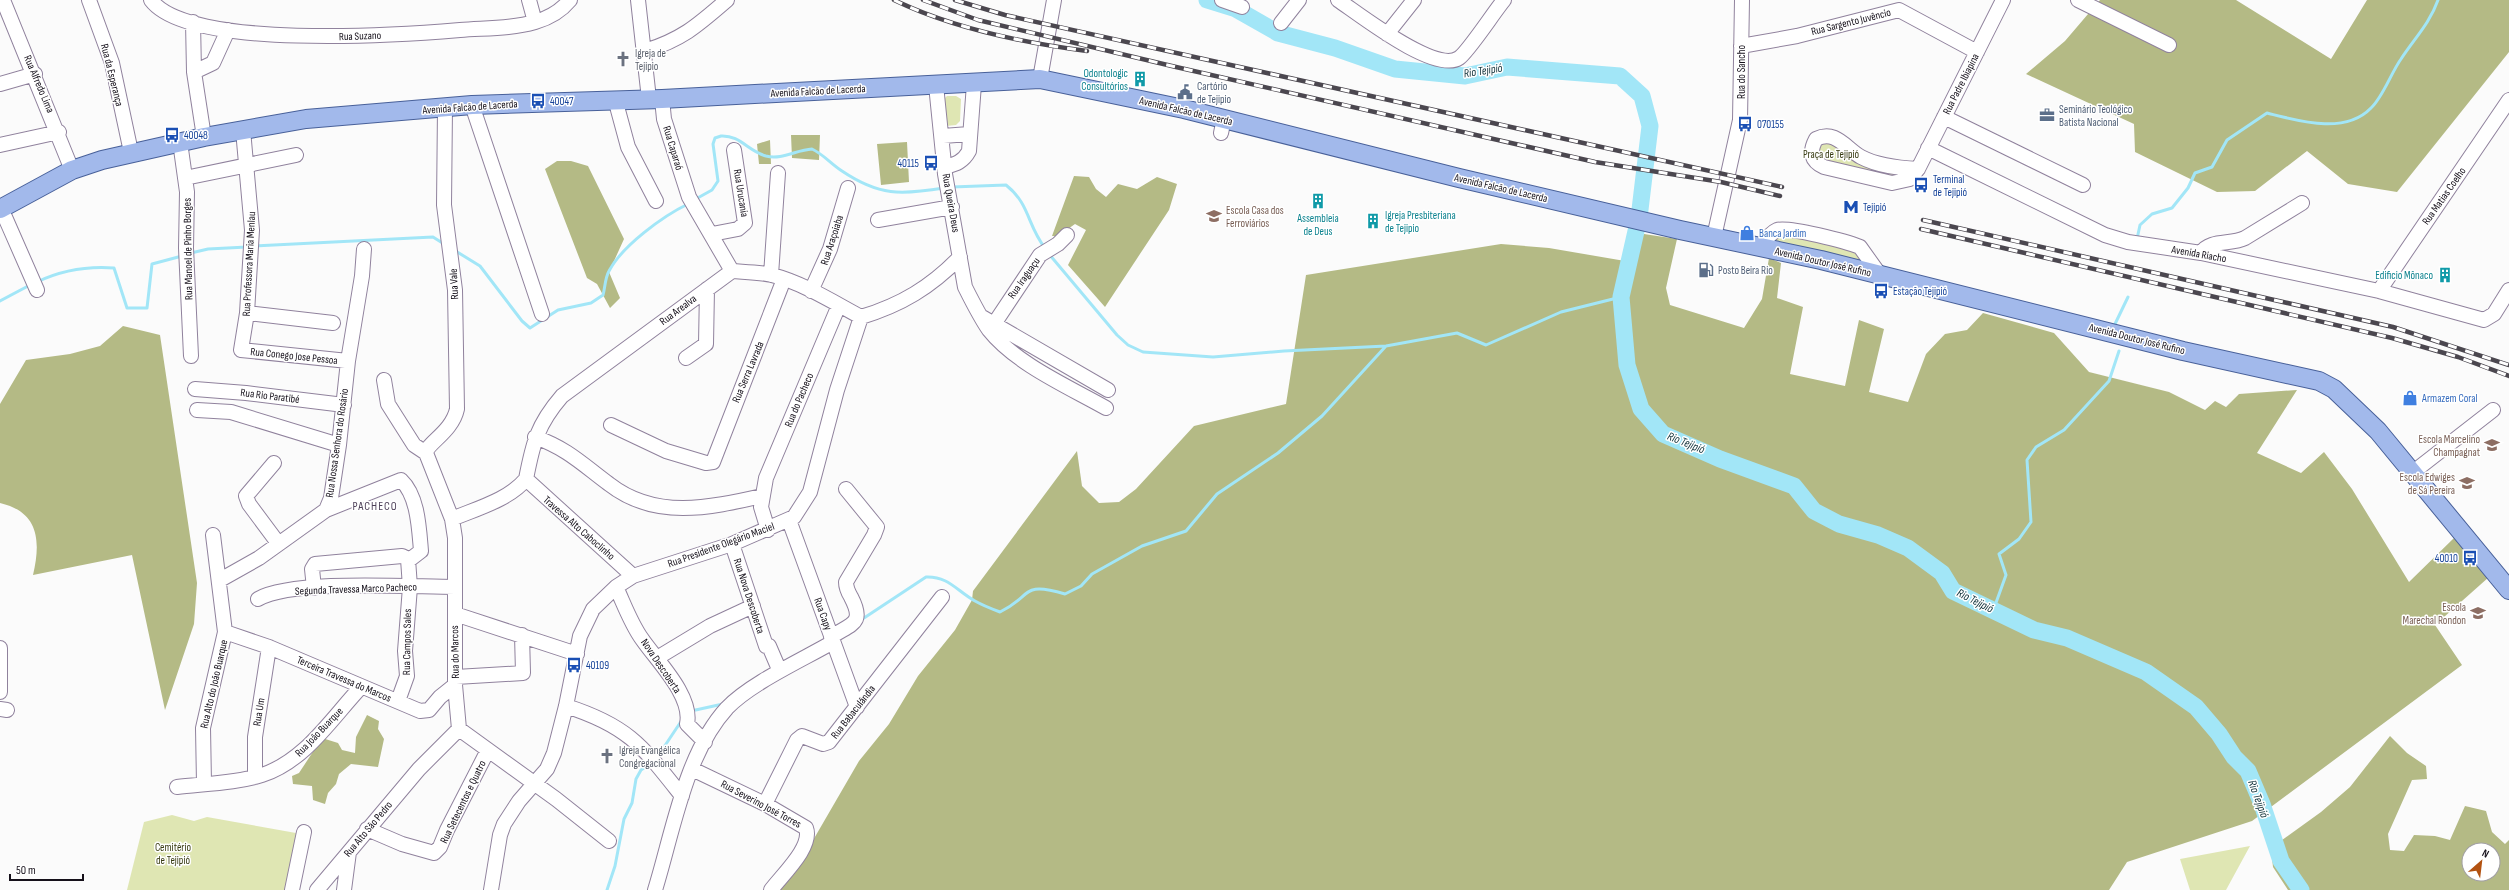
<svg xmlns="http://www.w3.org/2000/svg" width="2509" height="890" font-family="'Sofia Sans Condensed',sans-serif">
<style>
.green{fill:#dfe6b3}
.forest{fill:#b4ba85;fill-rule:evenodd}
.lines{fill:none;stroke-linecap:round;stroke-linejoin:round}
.stream{stroke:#a2e6f7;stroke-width:3}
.river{stroke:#a2e6f7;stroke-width:17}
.minor-casing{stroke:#90829d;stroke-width:16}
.major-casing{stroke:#486099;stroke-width:20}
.minor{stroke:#fff;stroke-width:14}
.major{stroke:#a2b9eb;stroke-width:18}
.rail-casing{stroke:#4b474f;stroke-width:4.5}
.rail{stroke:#fff;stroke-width:3;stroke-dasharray:9;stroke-linecap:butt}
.labels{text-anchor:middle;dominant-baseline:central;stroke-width:3;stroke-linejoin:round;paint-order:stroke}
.street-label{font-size:11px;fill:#15101a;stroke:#fff}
.worship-label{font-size:11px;fill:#5b616d;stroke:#fff;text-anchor:start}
.culture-label{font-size:11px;fill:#0d838f;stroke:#fff;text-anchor:end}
.service-label{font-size:11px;fill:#4e5e75;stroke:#fff;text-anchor:start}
.transit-label{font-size:11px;fill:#164399;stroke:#fff;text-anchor:start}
.park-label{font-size:11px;fill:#393c13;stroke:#fff}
.education-label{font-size:11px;fill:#785e54;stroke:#fff;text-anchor:end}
.shop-label{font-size:11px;fill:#366cbe;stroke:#fff;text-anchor:start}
.water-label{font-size:12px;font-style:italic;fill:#0f3038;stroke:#fff}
.neighbourhood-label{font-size:12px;letter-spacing:1px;fill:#4d4058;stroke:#fff}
</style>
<rect width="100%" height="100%" fill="#fbfbfb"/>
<path class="green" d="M947 96H956L961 99 960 121 956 125 946 126 943 100Z
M1822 136 1910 180 1824 169 1813 146Z
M1775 232 1860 247 1873 269 1767 240Z
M172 815 194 821 207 817 296 833 288 890H127L144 822Z
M2250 846 2226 890H2190L2180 859Z"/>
<path class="forest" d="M2100 0H2236L2331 59 2367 0H2509V52L2397 192 2348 184 2307 151 2255 191 2217 192 2135 152 2134 124 2026 74 2065 41Z
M791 135H820L819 160 792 158Z
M770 140 771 164H759L757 144Z
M907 142 909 182 881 185 877 144Z
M557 161H571L588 166 624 239 609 272 620 298 610 308 597 284 587 278 545 169Z
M1074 176 1089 177 1096 189 1106 197 1118 184 1137 189 1157 177 1177 184 1169 210 1105 307 1068 265 1086 230 1075 224 1058 236H1052Z
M1644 234 1677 239 1666 288 1670 305 1744 328 1762 299 1769 258 1781 263 1777 298 1803 307 1790 374 1845 386 1859 320 1884 329 1869 392 1908 402 1926 354 1945 334 1967 330 1983 313 2054 333 2089 372 2169 392 2205 410 2215 401 2226 407 2239 394 2297 390 2257 453 2301 473 2324 452 2352 489 2409 582 2454 538 2489 577 2435 625 2462 665 2252 821 2127 862 2109 890H774L812 842 859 761 889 724 918 676 955 630 972 600 973 591 1077 451 1082 486 1099 503 1119 502 1136 489 1194 426 1286 404 1306 275 1501 244 1549 248 1625 261Z
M123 326 160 335 197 583 194 624 165 710 132 555 33 575C41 541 39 512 0 503V404L26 360 70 354 100 346Z
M367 715 379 721 378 729 384 739 378 767 351 764 339 774 336 784 328 793 325 804 313 800 312 786 293 784 292 776 299 773 322 738 338 743 342 750 355 753 356 737Z
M2390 736 2407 753 2426 766 2427 779 2412 780 2388 834 2390 850 2404 851 2414 835 2435 836 2450 840 2465 806 2486 811 2492 832 2505 844 2509 840V890H2288L2273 867 2271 848 2321 812 2350 787ZM2469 850H2493V874H2469Z"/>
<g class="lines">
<path class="stream" d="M952 187 1006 185C1030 204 1027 225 1045 248
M694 200 712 190 718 181 713 144 715 138 721 136C740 135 748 151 766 156 782 160 796 150 812 149 823 154 831 164 842 171 879 196 901 195 944 188
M2137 239 2140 225 2152 214 2172 208 2188 188 2195 173 2212 167 2227 140 2267 113C2299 121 2345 135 2371 108 2383 97 2391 73 2401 59 2414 39 2430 23 2438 0
M254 246 433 237 444 244
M454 250 480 266 522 321 530 328 558 310 591 303 603 295C605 288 605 278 609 271 622 246 663 216 688 204
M191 253 208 249 247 247
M1049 254 1117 335 1128 345 1143 352 1213 357 1284 351 1386 346 1457 333 1486 345 1561 312 1621 297
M37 282C62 270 87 266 114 268L127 308H147L152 264 182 256
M0 301 30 285
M2115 324 2128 297
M1993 611 2006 575 1999 554 2019 539 2031 522 2027 460 2036 447 2064 430 2109 381 2119 351
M861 620 926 577C948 576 957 591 975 601 982 605 992 609 1000 612 1033 596 1020 581 1065 594L1081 586 1092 574 1142 546 1186 531 1217 494 1278 453 1322 416 1386 346
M691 711 723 704
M656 759 682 720
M607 890 615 866 624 819 632 803 636 779 641 770 651 763"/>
<path class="river" d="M1207 0 1236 9 1278 33 1335 48 1395 69 1465 76 1507 67 1620 76 1642 96 1650 126 1639 218 1621 297 1627 365 1641 409 1663 434 1720 459 1794 486 1814 511 1839 524 1878 535 1908 548 1942 573 1953 591 2034 630 2067 638 2146 672 2196 707 2219 734 2234 757 2248 771 2262 804 2281 861 2301 890"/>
<g class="minor-casing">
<path id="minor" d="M3 0 72 170
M89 0 112 63 131 152
M151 0C188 50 400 35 460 30 485 28 511 29 535 22 549 18 561 11 570 0
M529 0 535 22
M638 0 649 99
M1222 0 1242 7
M1338 0C1359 14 1435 74 1459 58 1468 52 1494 12 1504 0
M2078 0 2169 45
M193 22 194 72 204 137
M1281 23 1299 0
M1387 34 1414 0
M1741 46 1797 36 1899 10 1977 52
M645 51C683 39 698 25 727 0
M194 72 213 63 228 30
M1040 79 1054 0
M0 84 35 74
M936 85 945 174 965 287C972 301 980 317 989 330 1016 364 1069 387 1106 408
M615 99 628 147 656 201
M662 99 664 119 689 197 732 271
M472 105 542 314
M1944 117 2083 185
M243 130 252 230 247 313 241 350 348 361
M1221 133 1224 119
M943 136 969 134
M180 142 187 192 186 248 191 356
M0 145 59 132
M1928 148 2105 235 2128 242 2201 253 2379 291 2484 320 2494 314 2509 290
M945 167C956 164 963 162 969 151L974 84
M1918 169C1899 168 1878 166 1861 157 1846 149 1836 129 1816 139 1809 152 1811 161 1824 167L1892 183 1910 179 1918 169 2003 0
M185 178 296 155
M1 208 37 290
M878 220 952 207
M712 234 738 229 745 223 734 150
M1714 237 1740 120 1742 0
M1759 248C1764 242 1770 233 1777 230 1788 226 1848 242 1860 247L1880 275
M2201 253C2210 239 2231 245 2245 238L2302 203
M771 275 778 173
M811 291 830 249 848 188
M2379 291 2509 100
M247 313 333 323
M982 317 1108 390
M990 330 1040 255 1058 244 1067 235
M686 358 706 344 707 289
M384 380 388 404 414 445 426 453
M195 389 246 393 344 405
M197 410 231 412 339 445
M611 425 666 451 706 463 713 462 784 279
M535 437C568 449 582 464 609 484 655 520 709 508 762 496
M274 463 246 496 249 504 278 543
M2412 473 2493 410
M526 479 633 576
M326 510 401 480C418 496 419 528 421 551L408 561
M452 519C475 509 509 500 526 479 533 443 537 425 562 396L732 271C745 272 759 272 772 275 803 283 833 302 861 317 901 305 931 287 960 257
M789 520 857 707
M768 530 761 507 766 478 839 305
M732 544 766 646H769L778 667
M220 580 259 558 326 510 331 498 339 445 348 361 362 276 364 249
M616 587C624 604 631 624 642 639 657 661 693 696 687 724L705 742
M314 588 312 569 315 564 402 556 408 559 410 587 405 651 407 676 398 701
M258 599C294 579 410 587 455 587
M455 614 577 654
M225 632 269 647 420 711 429 710 440 697 455 685
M831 637C852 623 865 624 851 597 848 592 846 588 846 582L874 535 877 527 846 489
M0 648V692
M657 658 710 626 753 606
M456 677 523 673 522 635
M566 706C629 726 643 747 682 796
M0 709 7 710
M459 729 556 799 609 841
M692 769 765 804 806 828C813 847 782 875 771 890
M255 777V737L269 647
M204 783 203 728 225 632 213 535
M177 787C202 784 239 783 262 775 305 761 331 719 361 687
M765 804 797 740 802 736 823 744 829 742 942 597
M367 829 402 844 434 853 440 847 447 830 488 750
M292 890 304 832
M317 890 419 769 459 729 455 685V538L452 519 426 453C427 443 452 432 457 409L455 290 444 205 445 108
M344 890 349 852
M491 890 500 835 504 824 519 801 547 769 554 753 566 706 580 636 593 609 616 587 633 576 732 544 794 517 810 492 837 390 861 317
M655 890C673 832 685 754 727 708 751 683 802 660 833 642"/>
</g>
<g class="major-casing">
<path id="major" d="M0 209 72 170 102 160 204 137 306 119 472 105 662 99 1040 79 1184 109 1459 178 1680 230 1821 260 2183 351 2319 381 2334 389 2378 431 2509 590"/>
</g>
<use href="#minor" class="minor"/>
<use href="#major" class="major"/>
<g class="rail-casing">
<path id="rail" d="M894 0C952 28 1024 43 1087 51
M923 0 978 20 1176 67 1595 162 1721 182 1780 196
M955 0 1005 15 1782 187
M1923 220 2393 327 2509 365
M1921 229 2392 338 2458 357 2509 376"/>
</g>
<use href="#rail" class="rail"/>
</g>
<defs>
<g id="church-bare" transform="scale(1.2)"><path d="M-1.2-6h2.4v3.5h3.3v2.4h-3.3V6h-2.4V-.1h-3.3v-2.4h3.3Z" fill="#6b7280" stroke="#fff" stroke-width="2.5" paint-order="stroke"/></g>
<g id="building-bare" transform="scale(1.2)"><path d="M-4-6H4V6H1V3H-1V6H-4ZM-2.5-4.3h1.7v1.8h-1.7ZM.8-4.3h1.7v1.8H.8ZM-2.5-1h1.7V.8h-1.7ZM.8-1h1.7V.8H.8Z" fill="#0f9aa8" stroke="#fff" stroke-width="2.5" paint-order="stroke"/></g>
<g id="civic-bare" transform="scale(1.2)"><path d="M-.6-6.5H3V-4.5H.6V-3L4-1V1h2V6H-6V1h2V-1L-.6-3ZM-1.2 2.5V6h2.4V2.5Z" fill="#5c6f8a" stroke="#fff" stroke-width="2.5" paint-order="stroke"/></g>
<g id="bus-bare" transform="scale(1.2)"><path d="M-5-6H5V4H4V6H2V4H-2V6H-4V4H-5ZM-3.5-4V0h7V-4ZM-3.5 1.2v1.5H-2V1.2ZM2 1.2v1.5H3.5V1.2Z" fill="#1a4fb4" stroke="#fff" stroke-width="2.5" paint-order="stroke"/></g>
<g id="office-bare" transform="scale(1.2)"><path d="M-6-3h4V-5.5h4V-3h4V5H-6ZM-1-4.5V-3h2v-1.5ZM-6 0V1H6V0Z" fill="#5c6f8a" stroke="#fff" stroke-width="2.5" paint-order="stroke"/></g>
<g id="metro-bare" transform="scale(1.2)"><path d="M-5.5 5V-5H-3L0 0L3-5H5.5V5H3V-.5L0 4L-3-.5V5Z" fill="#1a4fb4" stroke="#fff" stroke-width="2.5" paint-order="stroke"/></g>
<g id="school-bare" transform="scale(1.2)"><path d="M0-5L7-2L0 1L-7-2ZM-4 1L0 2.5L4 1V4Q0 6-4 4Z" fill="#8d6e63" stroke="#fff" stroke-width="2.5" paint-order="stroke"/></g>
<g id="shop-bare" transform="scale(1.2)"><path d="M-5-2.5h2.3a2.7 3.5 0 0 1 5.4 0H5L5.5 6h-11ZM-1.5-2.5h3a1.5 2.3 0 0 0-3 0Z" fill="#3f7fe0" stroke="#fff" stroke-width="2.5" paint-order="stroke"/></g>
<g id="fuel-bare" transform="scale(1.2)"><path d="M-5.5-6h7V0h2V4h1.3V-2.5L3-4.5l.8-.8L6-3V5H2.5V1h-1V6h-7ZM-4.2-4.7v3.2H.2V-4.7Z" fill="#5c6f8a" stroke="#fff" stroke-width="2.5" paint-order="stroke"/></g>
</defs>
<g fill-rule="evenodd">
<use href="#church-bare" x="623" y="59"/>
<use href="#building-bare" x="1140" y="79"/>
<use href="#civic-bare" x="1185" y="92"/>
<use href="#bus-bare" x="538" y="101"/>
<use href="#office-bare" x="2047" y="115"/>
<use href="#bus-bare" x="1745" y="124"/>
<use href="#bus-bare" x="172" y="135"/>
<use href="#bus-bare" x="931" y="163"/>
<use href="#bus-bare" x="1921" y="185"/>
<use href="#building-bare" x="1318" y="201"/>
<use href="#metro-bare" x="1851" y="207"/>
<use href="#school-bare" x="1214" y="216"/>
<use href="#building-bare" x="1373" y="221"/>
<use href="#shop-bare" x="1747" y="233"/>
<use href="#fuel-bare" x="1706" y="270"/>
<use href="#building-bare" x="2445" y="275"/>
<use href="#bus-bare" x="1881" y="291"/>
<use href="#shop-bare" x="2410" y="398"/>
<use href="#school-bare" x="2492" y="445"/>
<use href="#school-bare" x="2467" y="483"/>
<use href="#bus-bare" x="2470" y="558"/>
<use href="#school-bare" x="2478" y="613"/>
<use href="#bus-bare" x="574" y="665"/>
<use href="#church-bare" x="607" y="756"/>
</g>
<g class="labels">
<g class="street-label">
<text transform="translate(1851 22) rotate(-14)">Rua Sargento Juvêncio</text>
<text transform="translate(360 36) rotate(-2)">Rua Suzano</text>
<text transform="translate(1741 72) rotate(-90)">Rua do Sancho</text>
<text transform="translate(112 75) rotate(76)">Rua da Esperança</text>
<text transform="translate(39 84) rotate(67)">Rua Alfredo Lima</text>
<text transform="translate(1961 84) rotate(-63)">Rua Padre Ibiapina</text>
<text transform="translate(818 91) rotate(-3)">Avenida Falcão de Lacerda</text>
<text transform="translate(470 107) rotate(-4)">Avenida Falcão de Lacerda</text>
<text transform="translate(1186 111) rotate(13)">Avenida Falcão de Lacerda</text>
<text transform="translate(673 148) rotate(73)">Rua Caparaó</text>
<text transform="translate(1501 188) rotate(13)">Avenida Falcão de Lacerda</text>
<text transform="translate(741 193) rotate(81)">Rua Urucania</text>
<text transform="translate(2444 196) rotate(-55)">Rua Matias Coelho</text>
<text transform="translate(951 203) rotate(80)">Rua Queira Deus</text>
<text transform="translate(832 240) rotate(-72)">Rua Araçoiaba</text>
<text transform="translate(188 249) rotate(-91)">Rua Manoel de Pinho Borges</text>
<text transform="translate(2199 254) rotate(10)">Avenida Riacho</text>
<text transform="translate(1823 262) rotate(13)">Avenida Doutor José Rufino</text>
<text transform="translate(249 264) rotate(-87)">Rua Professora Maria Menlau</text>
<text transform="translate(1024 278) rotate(-55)">Rua Iraguaçu</text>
<text transform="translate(454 284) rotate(-93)">Rua Vale</text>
<text transform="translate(678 310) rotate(-37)">Rua Arealva</text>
<text transform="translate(2137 339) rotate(14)">Avenida Doutor José Rufino</text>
<text transform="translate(294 356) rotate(6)">Rua Conego Jose Pessoa</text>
<text transform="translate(748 372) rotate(-67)">Rua Serra Lavrada</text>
<text transform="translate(270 396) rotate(7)">Rua Rio Paratibé</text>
<text transform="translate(799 400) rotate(-67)">Rua do Pacheco</text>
<text transform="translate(337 443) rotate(-82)">Rua Nossa Senhora do Rosário</text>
<text transform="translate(579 528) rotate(41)">Travessa Alto Caboclinho</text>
<text transform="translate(721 545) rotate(-20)">Rua Presidente Olegário Maciel</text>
<text transform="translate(356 589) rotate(-2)">Segunda Travessa Marco Pacheco</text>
<text transform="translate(749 596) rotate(72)">Rua Nova Descoberta</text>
<text transform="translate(823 614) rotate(70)">Rua Capy</text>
<text transform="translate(407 642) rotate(-89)">Rua Campos Sales</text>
<text transform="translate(455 652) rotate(-91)">Rua do Marcos</text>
<text transform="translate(661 666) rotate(56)">Nova Descoberta</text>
<text transform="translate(344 679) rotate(23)">Terceira Travessa do Marcos</text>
<text transform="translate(214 684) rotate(-77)">Rua Alto do João Buarque</text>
<text transform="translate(259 712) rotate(-81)">Rua Um</text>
<text transform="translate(853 712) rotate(-52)">Rua Babaculândia</text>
<text transform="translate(319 732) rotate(-46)">Rua João Buarque</text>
<text transform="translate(463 802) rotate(-64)">Rua Setecentos e Quatro</text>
<text transform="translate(761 804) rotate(28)">Rua Severino José Torres</text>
<text transform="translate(368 829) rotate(-50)">Rua Alto São Pedro</text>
</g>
<g class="worship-label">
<text x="635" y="53">Igreja de<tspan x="635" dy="13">Tejipio</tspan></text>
<text x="619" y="750">Igreja Evangélica<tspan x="619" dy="13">Congregacional</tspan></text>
</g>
<g class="culture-label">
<text x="1128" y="73">Odontologic<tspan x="1128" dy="13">Consultórios</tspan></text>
<text x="1385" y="215" text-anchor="start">Igreja Presbiteriana<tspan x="1385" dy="13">de Tejipio</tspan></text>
<text x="1318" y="218" text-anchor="middle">Assembleia<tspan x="1318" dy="13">de Deus</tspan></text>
<text x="2433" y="275">Edificio Mônaco</text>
</g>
<g class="service-label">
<text x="1197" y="86">Cartório<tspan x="1197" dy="13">de Tejipio</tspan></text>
<text x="2059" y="109">Seminário Teológico<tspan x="2059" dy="13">Batista Nacional</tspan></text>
<text x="1718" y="270">Posto Beira Rio</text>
</g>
<g class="transit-label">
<text x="550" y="101">40047</text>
<text x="1757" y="124">070155</text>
<text x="184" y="135">40048</text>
<text x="919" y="163" text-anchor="end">40115</text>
<text x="1933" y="179">Terminal<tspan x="1933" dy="13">de Tejipió</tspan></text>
<text x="1863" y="207">Tejipió</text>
<text x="1893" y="291">Estação Tejipió</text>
<text x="2458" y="558" text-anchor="end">40010</text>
<text x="586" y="665">40109</text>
</g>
<g class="park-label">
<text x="1831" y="154">Praça de Tejipió</text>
<text x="173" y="847">Cemitério<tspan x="173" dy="13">de Tejipió</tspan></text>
</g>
<g class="education-label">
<text x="1226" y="210" text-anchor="start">Escola Casa dos<tspan x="1226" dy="13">Ferroviários</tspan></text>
<text x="2480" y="439">Escola Marcelino<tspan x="2480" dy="13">Champagnat</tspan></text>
<text x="2455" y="477">Escola Edwiges<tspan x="2455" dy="13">de Sá Pereira</tspan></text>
<text x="2466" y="607">Escola<tspan x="2466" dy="13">Marechal Rondon</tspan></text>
</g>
<g class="shop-label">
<text x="1759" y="233">Banca Jardim</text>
<text x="2422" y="398">Armazem Coral</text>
</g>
<g class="water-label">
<text transform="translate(1483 71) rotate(-9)">Rio Tejipió</text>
<text transform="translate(1686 443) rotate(22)">Rio Tejipió</text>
<text transform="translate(1975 601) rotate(27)">Rio Tejipió</text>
<text transform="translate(2258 799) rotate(70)">Rio Tejipió</text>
</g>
<g class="neighbourhood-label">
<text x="375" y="506">PACHECO</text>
</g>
</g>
<g transform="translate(2481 862) rotate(28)"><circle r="19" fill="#ffffff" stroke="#a19fa3"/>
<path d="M0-3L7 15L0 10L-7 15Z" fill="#b35211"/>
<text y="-6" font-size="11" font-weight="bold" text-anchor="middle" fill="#15101a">N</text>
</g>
<path d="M10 874v6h73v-6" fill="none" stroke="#15101a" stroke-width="2"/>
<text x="16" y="874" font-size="12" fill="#15101a" stroke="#ffffff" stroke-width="3" paint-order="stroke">50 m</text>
</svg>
